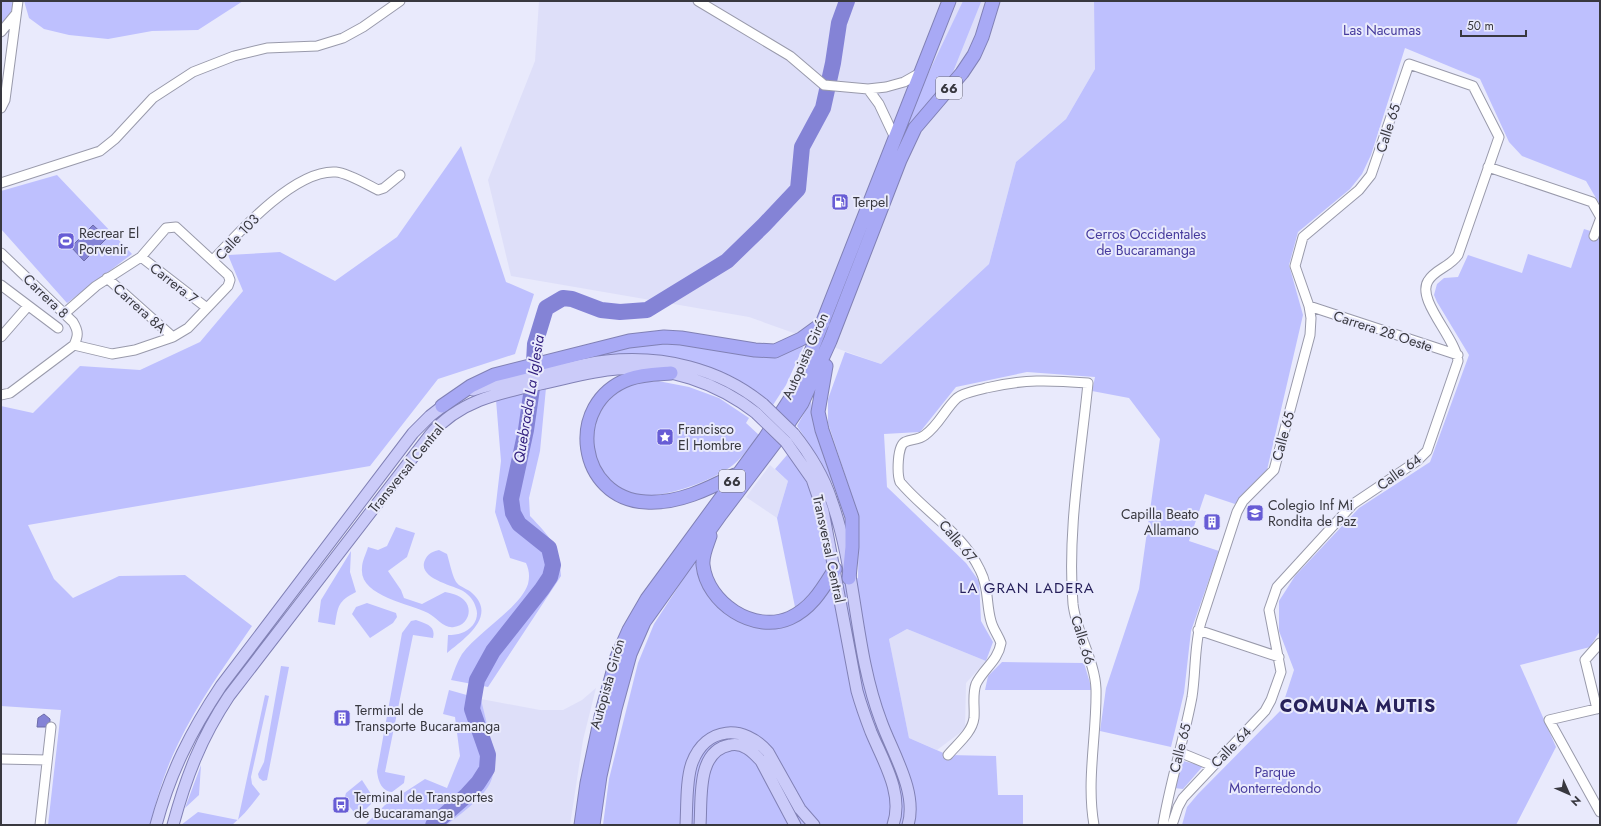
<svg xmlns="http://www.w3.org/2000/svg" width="1601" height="826" font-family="Jost,sans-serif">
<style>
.built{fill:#dedff9}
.green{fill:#bec0fe}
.water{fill:#8483d6;stroke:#6d6ca9}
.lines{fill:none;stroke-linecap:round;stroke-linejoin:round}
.river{stroke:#8483d6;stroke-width:16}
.minor-casing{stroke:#999aab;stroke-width:11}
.major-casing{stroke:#8181b5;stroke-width:13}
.highway-casing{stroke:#8181b5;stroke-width:15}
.minor{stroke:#fff;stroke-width:9}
.major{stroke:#cbcbf9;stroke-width:11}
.highway{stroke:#a8a9f5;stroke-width:13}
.major-bridge-casing{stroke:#8181b5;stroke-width:13;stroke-linecap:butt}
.major-bridge{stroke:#cbcbf9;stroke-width:11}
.labels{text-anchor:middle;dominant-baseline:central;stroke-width:4;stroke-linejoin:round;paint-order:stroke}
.shield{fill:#e9eafc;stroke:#6d6d78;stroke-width:1}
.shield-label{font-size:13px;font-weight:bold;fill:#38383f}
.park-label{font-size:14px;fill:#463b9d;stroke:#e9eafc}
.street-label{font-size:14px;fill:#38383f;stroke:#e9eafc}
.poi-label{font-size:14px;fill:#38383f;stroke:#e9eafc;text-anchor:start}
.water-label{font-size:15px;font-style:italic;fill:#2f1c7d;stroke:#e9eafc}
.neighbourhood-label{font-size:15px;letter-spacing:1px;fill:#27215b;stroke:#e9eafc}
.district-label{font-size:18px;font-weight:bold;letter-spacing:1px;fill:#27215b;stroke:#e9eafc}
</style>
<rect width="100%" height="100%" fill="#e9eafc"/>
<path class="built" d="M539 1H1108L1095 69 1066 119 1016 162 989 264 881 364 749 317 511 276 488 180 535 61Z
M770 465 788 481 777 518 746 497Z
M907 629 986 661 966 683 965 729 937 750 909 738 889 639Z
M596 688 583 740 570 825H447L480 796 493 760 481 699 540 710H563L582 700Z"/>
<path class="green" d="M1 1H15L11 12 2 25Z
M24 1H243L198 30 152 31 108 39 69 35 44 29 29 18Z
M963 1 981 2 953 72 908 132 886 182 918 95Z
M1094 1H1600V205L1586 181 1522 156 1509 142 1480 79 1405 48 1371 155 1362 174 1350 189 1298 232 1289 265 1303 315 1267 470 1235 504 1205 494 1189 541 1219 551 1191 631 1184 693 1171 747 1100 731 1106 688 1139 589 1160 439 1129 398 1092 391 1095 377 1027 372 956 387 920 432 884 434 887 487 966 563 979 581 981 621 993 642 986 661 907 629 889 639 909 738 948 755 996 756 998 795H1023V825H603L609 779 638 663 654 624 695 561 703 586 716 603 785 626 804 618 818 605 829 589 858 578 859 517 828 423V399L845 352 881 364 989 264 1016 162 1066 119 1095 69Z
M461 146 506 282 534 294 515 354 438 379 370 466 28 525 54 579 73 598 119 576 185 575 252 626C226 664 198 702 178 744 165 770 157 797 150 825H48L61 710 1 706V406L33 413 80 366 140 370 200 342 243 291 228 255 280 252 335 281 397 237Z
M57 175 132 254 67 303 1 229V191Z
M1584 229 1600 234V631L1590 647 1520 665 1556 747 1516 825H1182L1187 807 1198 794 1281 710 1294 670 1279 631V601L1295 576 1359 508 1430 462 1469 355 1437 302 1434 295 1437 284 1444 278 1458 277 1468 255 1522 273 1528 254 1571 268Z
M650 342H674L761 356 805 343 786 385 773 405C735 371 680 352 629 354 602 355 576 362 550 368Z
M658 381 689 387 719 398 749 418 746 423 759 435C750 446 741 460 729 468 707 483 650 505 625 491 580 465 584 403 634 384 641 382 650 382 658 381Z
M546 388 540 451 529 498 530 516C550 537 559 546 561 576L488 687 451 680C454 671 457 662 462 654 478 632 520 608 528 584 530 576 529 570 526 563L510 558 495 512 501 461 496 400Z
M811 401C814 436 827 466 840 498L820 460 797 426Z
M787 455C810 478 820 511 825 543 826 550 828 558 828 564 828 577 805 600 795 607L777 518 788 481 775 469Z
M396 527 415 533 407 557 388 571 401 590 404 598 422 604 445 592C451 593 459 595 464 600 474 610 467 626 454 627 444 629 436 617 428 613 409 603 359 596 362 568 362 561 366 554 368 547L378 550 387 546Z
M439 550 447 554C449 560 453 579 457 583 460 587 468 589 472 593 498 616 464 639 447 653L448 635C458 635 466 633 473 625 477 620 478 613 476 608 474 600 469 595 463 591 453 585 414 578 426 558 429 553 434 551 439 550Z
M351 551 350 572 356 592C338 601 338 606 335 625L318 622 321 600Z
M367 603 396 613 397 617 393 623 370 638 352 614 356 607Z
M416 620C427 624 436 626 433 638L413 635 385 772 405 776 404 783 392 792C381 791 378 780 377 771L402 633 411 621Z
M1002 662 1084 663 1092 690H985L988 676Z
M281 666 289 667 267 780 263 781 259 778 258 774 264 762Z
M449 690 481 699C485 718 499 764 491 781 485 797 460 814 447 825H365L385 805 425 779 447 788 460 756 455 717 443 714Z
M265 695 269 696 251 777 252 784 260 794C251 806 243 816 232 825H181L198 812 238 820Z
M1183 761 1203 766 1183 789 1174 788Z
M201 765 199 795 185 808Z
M362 780 375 800 358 817 344 800 346 793Z"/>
<path class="water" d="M93 225 107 238 84 261 71 247Z
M44 714 50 719V727H37L38 718Z"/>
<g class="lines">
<path class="river" d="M433 825 467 795 478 783 487 769 488 755 472 709 477 680 493 651 542 589 550 577 553 565 549 548 519 524 513 513 511 499 526 430 533 381 535 344 546 308 563 298 572 299 601 310 620 312 647 310 727 261 764 225 798 189 802 147 823 108 833 63 839 23 847 1"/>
<g class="minor-casing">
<path id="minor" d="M698 1 790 56 824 85 868 89 886 87 904 82 920 73
M1 32 15 15
M868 89 879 104 895 138
M1 108 5 100 18 1
M1488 167 1592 202 1600 216
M1 183 100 151 115 139 153 98 193 72 234 56 267 48 317 46 343 38 363 27 400 1
M1594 236 1600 220
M1 253 73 322C79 332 78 336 74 345
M141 257 207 308
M213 260C239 232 295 169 336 172 348 173 368 185 378 190L384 188 400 175
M107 278 173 337
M1 285 58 328
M1309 306 1458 355
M65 313 96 286 141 257 166 228 176 227 228 275 230 280 228 286 188 328 173 337 135 350 112 354 74 345
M1 337 28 306
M1 395 10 393 74 345
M1198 630 1279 657
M1600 708 1549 720 1600 812
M1597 709 1585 660 1600 643
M1179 752 1213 766
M948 755C957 744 972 733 974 718 975 707 972 695 976 684 983 669 998 661 1001 643 998 635 993 629 991 621 986 604 989 587 980 570 962 532 926 513 900 482 897 474 897 446 905 442 912 439 919 440 925 435 939 425 945 409 957 398 965 392 976 391 986 388 1024 379 1049 380 1088 383 1081 455 1067 531 1073 604 1076 632 1095 661 1096 689 1097 734 1086 780 1094 825
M1 759 47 760
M40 825 51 727
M1163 825C1170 782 1184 740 1192 697 1196 672 1194 646 1201 622L1237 512 1243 501 1274 470 1310 335 1311 318 1309 306 1295 266 1303 237 1359 190 1371 175 1409 64 1473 86 1499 137 1458 255C1450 267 1435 269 1428 281 1416 300 1456 338 1458 361L1427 451 1417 461 1353 504 1277 587 1269 610 1281 672 1271 700 1265 711 1183 798 1178 807 1172 825"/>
</g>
<g class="major-casing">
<path id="major" d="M473 390C497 382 522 378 547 373 566 369 586 363 606 361 662 355 719 368 763 404
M794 434C810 454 823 475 831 499 857 571 854 650 881 721 892 752 918 792 908 825
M786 442 812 479 823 511 857 691C861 705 866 719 871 732 883 761 904 794 893 825
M156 825C170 773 191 731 221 686L413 433 430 416 448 402
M173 825C186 777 201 738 229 696L430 435C459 401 498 393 540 384 565 379 591 371 617 369 666 365 718 383 756 413
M686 825C687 807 686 779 692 763 706 726 744 724 768 752L800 809 814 825
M700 825C702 799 696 751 730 745 743 742 753 752 761 761L795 825"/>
</g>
<g class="highway-casing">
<path id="highway" d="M826 366 818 412 822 430 852 517V547L849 578
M671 373C657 374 642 374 629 379 564 403 578 499 646 502 678 504 708 489 735 475
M442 406 471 386 494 375 629 341 664 337 681 338 755 350 775 351 801 339 823 323
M710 536C707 545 702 555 703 565 707 603 754 634 790 618 812 608 823 588 835 569
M581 825 587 783 602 712 617 657 629 630 647 599 765 438 796 390 949 1
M593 825 600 776 615 709 630 654 644 622 721 514 777 440 802 403 830 341 900 160 915 128 962 73 974 55 982 37 993 1"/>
</g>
<use href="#minor" class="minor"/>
<use href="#major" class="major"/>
<use href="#highway" class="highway"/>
<g class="major-bridge-casing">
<path id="major-bridge" d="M763 404 794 434
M756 413 786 442"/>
</g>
<use href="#major-bridge" class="major-bridge"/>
</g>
<defs>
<g id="fuel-square" transform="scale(0.9)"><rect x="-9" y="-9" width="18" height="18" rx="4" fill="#675cd5" stroke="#e9eafc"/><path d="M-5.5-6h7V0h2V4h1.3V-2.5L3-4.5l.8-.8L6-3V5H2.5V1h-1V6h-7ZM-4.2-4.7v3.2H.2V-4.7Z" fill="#fff"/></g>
<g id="stadium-square" transform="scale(0.9)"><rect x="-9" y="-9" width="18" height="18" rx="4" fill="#675cd5" stroke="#e9eafc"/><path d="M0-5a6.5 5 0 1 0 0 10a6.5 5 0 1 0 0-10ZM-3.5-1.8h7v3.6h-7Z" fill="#fff"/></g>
<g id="sight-square" transform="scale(0.9)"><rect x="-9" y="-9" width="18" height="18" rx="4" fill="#675cd5" stroke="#e9eafc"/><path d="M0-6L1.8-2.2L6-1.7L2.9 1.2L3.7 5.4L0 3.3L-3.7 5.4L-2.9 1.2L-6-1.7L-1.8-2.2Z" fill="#fff"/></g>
<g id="school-square" transform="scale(0.9)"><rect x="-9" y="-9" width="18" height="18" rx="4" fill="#675cd5" stroke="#e9eafc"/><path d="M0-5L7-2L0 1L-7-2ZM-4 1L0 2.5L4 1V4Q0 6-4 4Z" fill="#fff"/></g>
<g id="building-square" transform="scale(0.9)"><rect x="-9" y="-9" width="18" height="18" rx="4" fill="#675cd5" stroke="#e9eafc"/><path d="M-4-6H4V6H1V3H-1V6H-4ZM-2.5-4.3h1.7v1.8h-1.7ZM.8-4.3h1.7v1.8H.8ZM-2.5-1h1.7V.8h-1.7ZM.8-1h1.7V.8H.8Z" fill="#fff"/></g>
<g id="bus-square" transform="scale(0.9)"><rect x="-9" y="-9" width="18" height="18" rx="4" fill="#675cd5" stroke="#e9eafc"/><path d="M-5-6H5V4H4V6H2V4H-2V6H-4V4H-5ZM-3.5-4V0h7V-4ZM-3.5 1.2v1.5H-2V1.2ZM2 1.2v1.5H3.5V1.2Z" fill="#fff"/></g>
</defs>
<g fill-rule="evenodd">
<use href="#fuel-square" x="840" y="202"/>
<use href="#stadium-square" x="66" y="241"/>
<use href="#sight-square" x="665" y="437"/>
<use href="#school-square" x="1255" y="513"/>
<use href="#building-square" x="1212" y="522"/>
<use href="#building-square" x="342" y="718"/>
<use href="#bus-square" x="341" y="805"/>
</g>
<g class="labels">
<g class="shield">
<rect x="936" y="77" width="26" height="22" rx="3"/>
<rect x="719" y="470" width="26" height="22" rx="3"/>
</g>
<g class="shield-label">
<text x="949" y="88">66</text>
<text x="732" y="481">66</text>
</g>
<g class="park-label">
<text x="1382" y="30">Las Nacumas</text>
<text x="1146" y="234">Cerros Occidentales<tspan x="1146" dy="16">de Bucaramanga</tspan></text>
<text x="1275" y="772">Parque<tspan x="1275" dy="16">Monterredondo</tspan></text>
</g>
<g class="street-label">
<text transform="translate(1388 128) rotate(-72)">Calle 65</text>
<text transform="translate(237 237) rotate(-47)">Calle 103</text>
<text transform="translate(174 283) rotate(38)">Carrera 7</text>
<text transform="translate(46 296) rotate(44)">Carrera 8</text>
<text transform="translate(140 308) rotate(42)">Carrera 8A</text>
<text transform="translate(1383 331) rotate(18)">Carrera 28 Oeste</text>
<text transform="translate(805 356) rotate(-66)">Autopista Girón</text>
<text transform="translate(1283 436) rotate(-75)">Calle 65</text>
<text transform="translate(406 468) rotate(-51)">Transversal Central</text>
<text transform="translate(1399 472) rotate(-36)">Calle 64</text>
<text transform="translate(958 541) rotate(50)">Calle 67</text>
<text transform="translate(829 549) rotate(78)">Transversal Central</text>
<text transform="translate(1083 640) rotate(73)">Calle 66</text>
<text transform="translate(607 684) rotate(-74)">Autopista Girón</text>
<text transform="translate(1231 747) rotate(-46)">Calle 64</text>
<text transform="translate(1180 748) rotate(-76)">Calle 65</text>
</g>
<g class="poi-label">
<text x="853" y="202">Terpel</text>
<text x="79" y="233">Recrear El<tspan x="79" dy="16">Porvenir</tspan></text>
<text x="678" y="429">Francisco<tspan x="678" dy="16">El Hombre</tspan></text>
<text x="1268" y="505">Colegio Inf Mi<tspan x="1268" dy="16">Rondita de Paz</tspan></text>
<text x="1199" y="514" text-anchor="end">Capilla Beato<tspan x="1199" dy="16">Allamano</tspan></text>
<text x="355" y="710">Terminal de<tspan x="355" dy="16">Transporte Bucaramanga</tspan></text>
<text x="354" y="797">Terminal de Transportes<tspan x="354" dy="16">de Bucaramanga</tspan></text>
</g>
<g class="water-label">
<text transform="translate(529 399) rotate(-81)">Quebrada La Iglesia</text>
</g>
<g class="neighbourhood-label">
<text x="1027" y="588">LA GRAN LADERA</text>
</g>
<g class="district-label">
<text x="1358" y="706">COMUNA MUTIS</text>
</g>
</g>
<rect width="1601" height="826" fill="none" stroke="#38383f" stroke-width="4"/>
<g transform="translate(1569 794) rotate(135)" stroke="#e9eafc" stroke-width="3" paint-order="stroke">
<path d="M0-3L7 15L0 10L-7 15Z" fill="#38383f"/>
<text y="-6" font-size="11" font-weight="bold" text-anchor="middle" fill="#38383f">N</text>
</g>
<path d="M1461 30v6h65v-6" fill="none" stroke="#38383f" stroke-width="2"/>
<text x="1467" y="30" font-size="12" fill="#38383f" stroke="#e9eafc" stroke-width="3" paint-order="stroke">50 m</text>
</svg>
